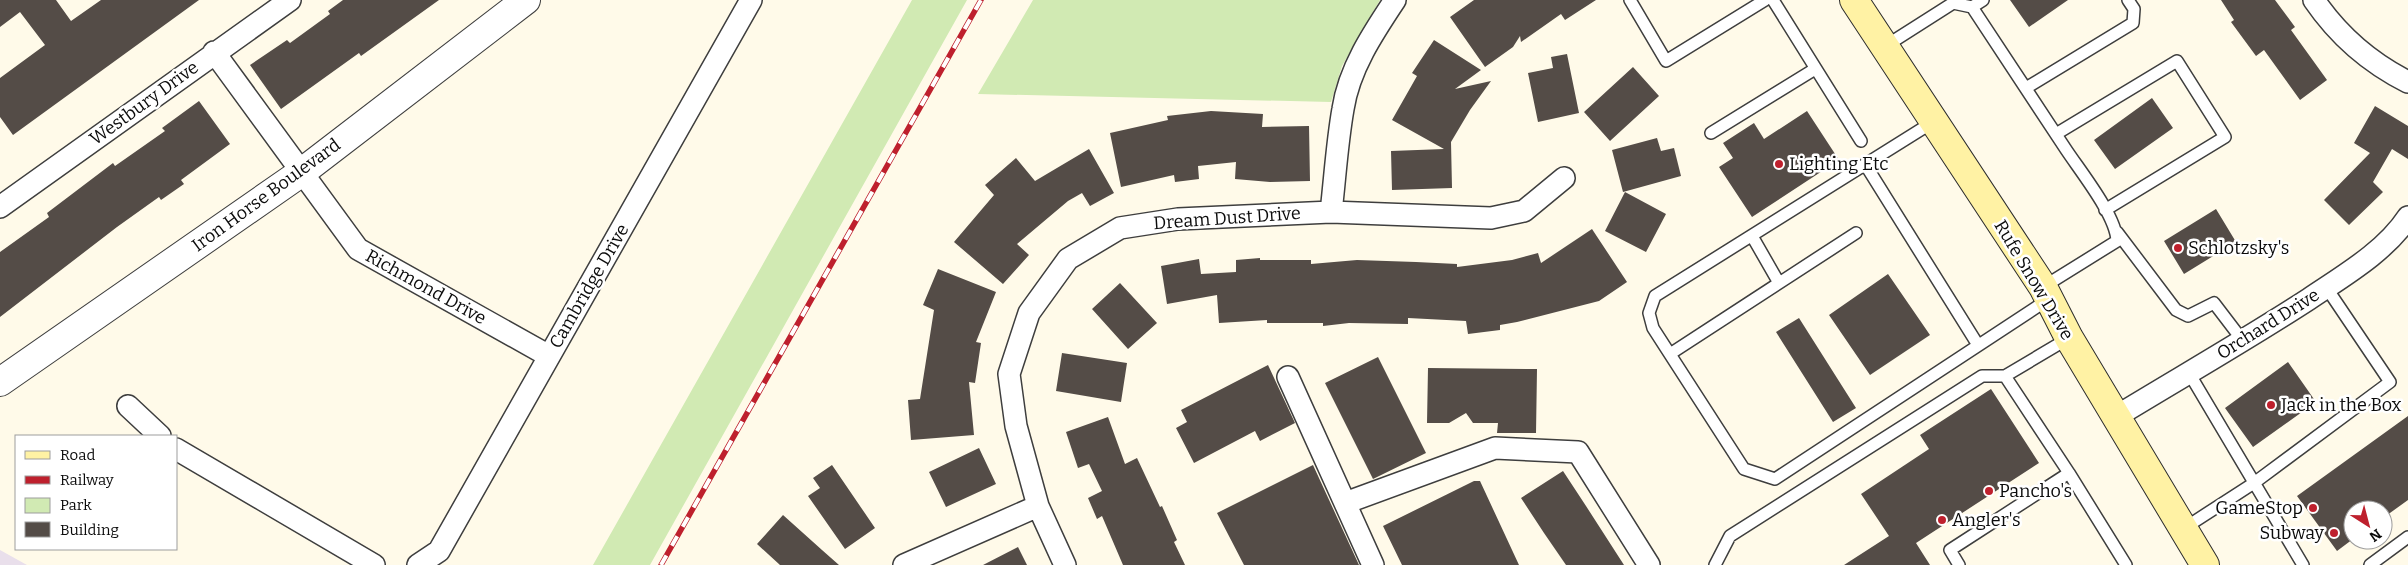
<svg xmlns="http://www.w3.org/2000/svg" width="2408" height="565" font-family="Bitter,serif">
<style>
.industrial{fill:#e9dfeb}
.green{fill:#d1eab3}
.building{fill:#544c47}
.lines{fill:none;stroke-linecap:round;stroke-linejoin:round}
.service-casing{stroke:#3e3e3e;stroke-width:14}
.minor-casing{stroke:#3e3e3e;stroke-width:24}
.tertiary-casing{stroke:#3e3e3e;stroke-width:30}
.secondary-casing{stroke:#2d2d2d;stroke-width:30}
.service{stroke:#fff;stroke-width:11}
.minor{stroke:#fff;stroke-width:21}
.tertiary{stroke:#fff;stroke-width:28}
.secondary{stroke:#fff2a4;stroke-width:28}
.rail-casing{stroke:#be202d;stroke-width:5.5}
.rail{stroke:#fff;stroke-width:4;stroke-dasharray:11;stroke-linecap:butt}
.poi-dot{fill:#be202d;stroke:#fff;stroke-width:2}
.labels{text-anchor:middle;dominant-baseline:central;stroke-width:5;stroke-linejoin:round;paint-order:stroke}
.street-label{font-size:18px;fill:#0b0b0b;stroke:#fff}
.poi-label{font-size:18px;fill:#0b0b0b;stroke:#fff;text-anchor:start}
</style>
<rect width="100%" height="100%" fill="#fffae9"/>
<path class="industrial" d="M0 550 27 565H0Z"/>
<path class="green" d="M912 0H967L650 565H593Z
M1033 0H1380L1342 66 1331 102 978 94Z"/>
<path class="building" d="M0 0H56L71 21 101 0H199L13 135 0 117V78L45 45 20 12 0 27Z
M343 0H439L361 56 359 53 281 109 250 65 287 40 290 43 330 14 328 11Z
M1474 0H1596L1565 20 1561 14 1521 42 1520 36 1513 47 1485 67 1450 17Z
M2010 0H2068L2029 27Z
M2221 0H2275L2295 27 2291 30 2327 80 2300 100 2264 50 2256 56 2231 22 2234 20Z
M1434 40 1481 70 1455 89 1491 81 1470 110 1451 142 1452 188 1392 190 1391 151 1444 149 1392 120 1417 76 1412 73Z
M1567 54 1579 113 1538 122 1528 73 1553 68 1551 57Z
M1633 67 1659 96 1610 141 1584 112Z
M2152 98 2173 128 2115 169 2094 140Z
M199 101 230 144 181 180 184 184 161 200 159 197 117 227 0 317V252L49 217 47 213 113 163 115 166 165 131 162 128Z
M2375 106 2408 126V159L2392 149 2373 182 2383 192 2349 225 2324 200 2370 153 2354 143Z
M1211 111 1263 114 1262 127 1309 126 1310 181 1270 182 1235 179 1236 162 1198 166 1199 179 1175 182 1174 175 1121 187 1110 133 1168 120 1167 116Z
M1807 111 1839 160 1752 217 1719 167 1733 158 1723 143 1754 123 1764 139Z
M1657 138 1661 151 1674 148 1681 176 1623 192 1612 150Z
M1089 149 1114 193 1090 206 1082 193 1068 201 1017 244 1029 255 1003 284 954 242 994 195 985 185 1016 158 1035 181Z
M1625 192 1666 214 1646 252 1605 231Z
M2216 209 2236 242 2184 274 2164 241Z
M1592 229 1627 282 1599 301 1517 322 1500 325V330L1468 334 1466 321 1408 318V324L1349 323 1323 326V323H1267V320L1219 323 1217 295 1167 304 1161 266 1199 259 1201 274 1236 272V260L1260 258V260H1311V264L1357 260 1416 262 1457 264V267L1512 260 1538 253 1541 263Z
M938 269 996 292 976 342 981 343 975 383 969 382 974 435 911 440 908 400 920 399 934 310 923 305Z
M1888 274 1930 335 1870 375 1829 315Z
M1120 283 1157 323 1128 349 1092 309Z
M1799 318 1856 408 1833 422 1776 332Z
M1062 353 1127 363 1121 402 1056 391Z
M1378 357 1426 453 1373 479 1325 383Z
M2288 362 2316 402 2253 447 2225 408Z
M1268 365 1295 423 1260 441 1255 431 1194 463 1176 428 1187 422 1181 410Z
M1428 368 1537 369 1536 433H1497L1498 423H1473L1466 413 1449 423H1427Z
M1991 389 2039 463 1916 543 1930 565H1844L1889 536 1861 494 1929 449 1920 435Z
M2408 416V500L2383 518V510H2353V539L2337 551 2297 496Z
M1108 417 1125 464 1137 458 1160 507 1162 506 1177 540 1174 542 1185 565H1123L1102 516 1097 519 1088 498 1102 491 1089 464 1078 468 1066 432Z
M979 448 996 484 946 507 929 472Z
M832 465 875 528 845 549 808 496 820 488 813 478Z
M1313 465 1359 565H1244L1217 513Z
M1563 471 1586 506 1624 565H1566L1544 533 1521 498Z
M1474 481H1480L1519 565H1402L1383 526Z
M783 515 822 550 839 565H780L757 544Z
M1018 547 1027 565H983Z"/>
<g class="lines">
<g class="service-casing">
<path id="service" d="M1630 0 1666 61 1765 0
M1773 0 1861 141
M1972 7 1983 0
M1884 47 1953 3 1972 7C2003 54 2034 101 2065 148 2080 171 2116 215 2117 241L2043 287
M2026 88 2133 23 2134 9 2128 0
M1933 122 1655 296 1649 313 1653 328 1744 469 1775 479 2049 299
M1711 133 1815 69
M2056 134 2177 61 2225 137 2105 210
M1865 164 1978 345
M2117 232 2176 310 2188 316 2214 303 2243 341
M1752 236 1779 283
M1670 354 1856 233
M2189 373 2303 565
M2005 376 2069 473
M2183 529 2254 483 2390 382 2326 287
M1715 565 1730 536 1982 376H2005L2069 338
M1959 565 1950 550 2069 473 2126 565
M2370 565 2408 537"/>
</g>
<g class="minor-casing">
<path id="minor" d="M2314 0C2338 35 2370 63 2408 82
M214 52 358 249 549 356
M0 207 290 0
M1331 212C1335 178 1337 143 1343 109 1349 69 1373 33 1395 0
M1288 377 1373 565
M128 406 160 436
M2117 416C2181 377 2246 340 2309 299 2343 276 2385 252 2408 217
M176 449 374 565
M1345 503 1495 448 1578 452 1649 565
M418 565 439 551 751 0
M904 565 1038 506
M1065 565 1038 506 1016 426 1009 374 1029 313 1068 259 1120 228 1178 219 1331 212 1491 218 1524 211 1564 178"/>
</g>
<g class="tertiary-casing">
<path id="tertiary" d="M0 382 302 172 526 0"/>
</g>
<g class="secondary-casing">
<path id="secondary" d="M1854 0 2043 287 2069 338 2205 565"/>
</g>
<use href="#service" class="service"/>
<use href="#minor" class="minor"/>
<use href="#tertiary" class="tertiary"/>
<use href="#secondary" class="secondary"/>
<g class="rail-casing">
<path id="rail" d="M661 565 981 0"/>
</g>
<use href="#rail" class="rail"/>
</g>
<g class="poi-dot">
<circle cx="1779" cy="164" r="5"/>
<circle cx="2178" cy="248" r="5"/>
<circle cx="2271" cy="405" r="5"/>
<circle cx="1989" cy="491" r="5"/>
<circle cx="2313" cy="508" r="5"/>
<circle cx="1942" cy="520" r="5"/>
<circle cx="2334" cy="533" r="5"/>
</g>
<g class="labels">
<g class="street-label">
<text transform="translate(144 103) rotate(-36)">Westbury Drive</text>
<text transform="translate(266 195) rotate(-36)">Iron Horse Boulevard</text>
<text transform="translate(1227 218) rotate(-4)">Dream Dust Drive</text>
<text transform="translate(2034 280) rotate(59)">Rufe Snow Drive</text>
<text transform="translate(589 286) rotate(-60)">Cambridge Drive</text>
<text transform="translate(426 287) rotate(29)">Richmond Drive</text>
<text transform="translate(2268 324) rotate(-32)">Orchard Drive</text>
</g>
<g class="poi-label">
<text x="1789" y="164">Lighting Etc</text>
<text x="2188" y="248">Schlotzsky's</text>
<text x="2281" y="405">Jack in the Box</text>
<text x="1999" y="491">Pancho's</text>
<text x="2303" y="508" text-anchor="end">GameStop</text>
<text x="1952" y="520">Angler's</text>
<text x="2324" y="533" text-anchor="end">Subway</text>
</g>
</g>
<rect x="15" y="435" width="162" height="115" fill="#ffffff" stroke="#9d9d9d"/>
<rect x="25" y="451" width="25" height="8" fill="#fff2a4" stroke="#9d9d9d"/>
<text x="60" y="460" font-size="15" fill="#0b0b0b">Road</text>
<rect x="25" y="476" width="25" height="8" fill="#be202d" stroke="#9d9d9d"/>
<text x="60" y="485" font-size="15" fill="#0b0b0b">Railway</text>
<rect x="25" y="498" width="25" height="15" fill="#d1eab3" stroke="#9d9d9d"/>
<text x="60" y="510" font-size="15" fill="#0b0b0b">Park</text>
<rect x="25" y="522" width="25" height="15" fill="#544c47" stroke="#9d9d9d"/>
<text x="60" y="535" font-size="15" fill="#0b0b0b">Building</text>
<g transform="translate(2368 525) rotate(144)"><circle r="24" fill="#ffffff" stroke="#9d9d9d"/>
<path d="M0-4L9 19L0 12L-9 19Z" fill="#be202d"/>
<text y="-8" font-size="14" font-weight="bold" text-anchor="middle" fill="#0b0b0b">N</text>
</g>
</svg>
